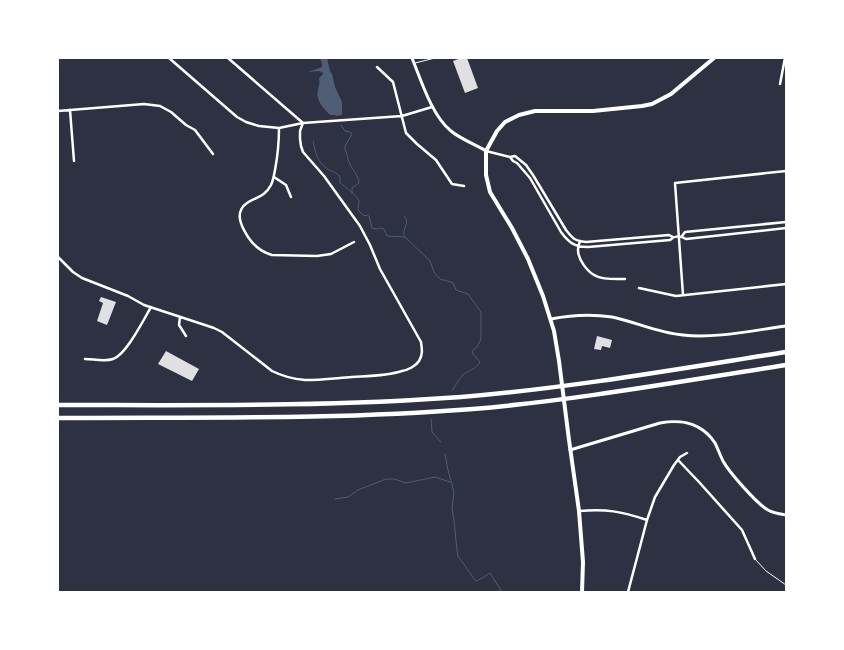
<svg xmlns="http://www.w3.org/2000/svg" width="844" height="650" font-family="Overpass,sans-serif">
<style>
.water{fill:#4f5d75}
.lines{fill:none;stroke-linecap:round;stroke-linejoin:round}
.stream{stroke:#4f5d75;stroke-width:1}
.building{fill:#e0e0e3}
.service{stroke:#fff;stroke-width:1}
.minor{stroke:#fff;stroke-width:2.5}
.tertiary{stroke:#fff;stroke-width:3}
.secondary{stroke:#fff;stroke-width:4}
.motorway{stroke:#fff;stroke-width:4.5}
</style>
<rect width="100%" height="100%" fill="#2d3142"/>
<path class="water" d="M320 58H327L330 71 332 74 335 87 342 102V115L336 116 335 115H330C324 109 315 100 318 90 319 84 320 84 319 78L323 74V73L319 71 308 72 322 67V64Z"/>
<g class="lines">
<path class="stream" d="M341 125 345 131 350 132 352 134 345 146V149C347 153 347 157 349 162 352 170 358 174 359 183L352 188V193
M313 141C316 154 317 162 329 170 334 172 337 173 340 177V183C344 186 358 196 359 201 359 201 358 209 358 210L363 215 369 216 372 228 377 229 382 228 384 229 387 236 405 237 430 261 434 272 440 279 451 282 453 283 456 290 468 294 481 312V339L477 347 472 351 473 354 480 362C476 369 470 370 464 374 459 378 456 385 452 391
M404 216C411 222 402 228 404 236
M431 419 432 432 441 442
M445 454 448 470 454 492 452 509 454 520 457 551 458 556 475 580 477 581 490 573 502 592
M335 499 348 497 358 490 386 479H394L406 483 435 477 450 482"/>
</g>
<path class="building" d="M461 58H467L478 88 465 93 453 61Z
M101 297 116 302 107 325 97 321 103 303 99 301Z
M597 336 612 340 610 348 602 346 601 350 594 349Z
M166 351 199 369 192 381 158 364Z"/>
<g class="lines">
<path class="service" d="M415 63 435 58
M755 559 766 571 786 585"/>
<path class="minor" d="M169 58 237 117 246 122 259 126 279 128 303 123 402 116 432 107
M228 58 303 123
M377 67 393 82 406 133 417 144 436 160 452 184 464 186
M780 84 785 58
M70 110 74 161
M58 111 144 104 160 106 171 112 186 125 195 130 213 154
M279 128C279 145 278 154 275 170 274 175 273 181 271 185 264 198 257 196 247 203 234 212 241 226 248 237 254 246 261 252 272 255L317 256 331 254 354 242
M486 151 510 157 515 156 526 165 533 175 566 230C573 239 575 241 586 242L669 235 673 237
M510 157 513 161 517 163 530 178 561 232C569 243 575 247 588 247L670 240C674 236 680 235 686 239L786 228
M274 177 286 185 291 197
M682 236 685 232 786 222
M580 241C579 244 578 247 578 250 578 259 587 272 596 276 604 280 616 279 625 279
M58 257 73 272 82 278 128 296 144 305 214 328 222 332 272 371C282 376 293 379 305 380 321 380 337 378 352 377 368 376 387 376 402 371 408 370 416 366 419 361 423 355 422 349 421 342L380 269 370 245 360 226 324 176 303 152 301 146 300 139V131L303 123
M639 288 676 296 786 284
M683 295 675 183 786 171
M180 317 179 325 186 336
M85 359C93 359 105 362 113 359 126 355 144 319 151 307
M678 460 699 482 742 530 755 559
M579 511C607 509 620 511 647 520
M628 592 647 520 655 497 674 465 680 457 687 453"/>
<path class="tertiary" d="M412 58C421 80 432 116 451 131 459 138 476 145 486 151
M551 319C571 315 592 314 612 317 636 322 658 333 683 335 714 339 755 330 786 326
M570 450 660 423C683 419 702 423 715 443 718 449 720 455 723 461 729 472 757 504 768 510 773 513 780 514 786 515"/>
<path class="secondary" d="M582 592 583 562 579 511 569 440 559 361 554 331 543 296 528 259 512 228 490 192 486 175V151L497 131 505 122 519 115 535 111H593L642 106 652 104 671 94 714 58"/>
<path class="motorway" d="M58 405C192 405 327 407 461 397 570 388 678 369 786 352
M58 418C196 417 335 420 473 409 578 400 682 381 786 365"/>
</g>
<rect width="844" height="650" fill="none" stroke="#ffffff" stroke-width="118"/>
</svg>
